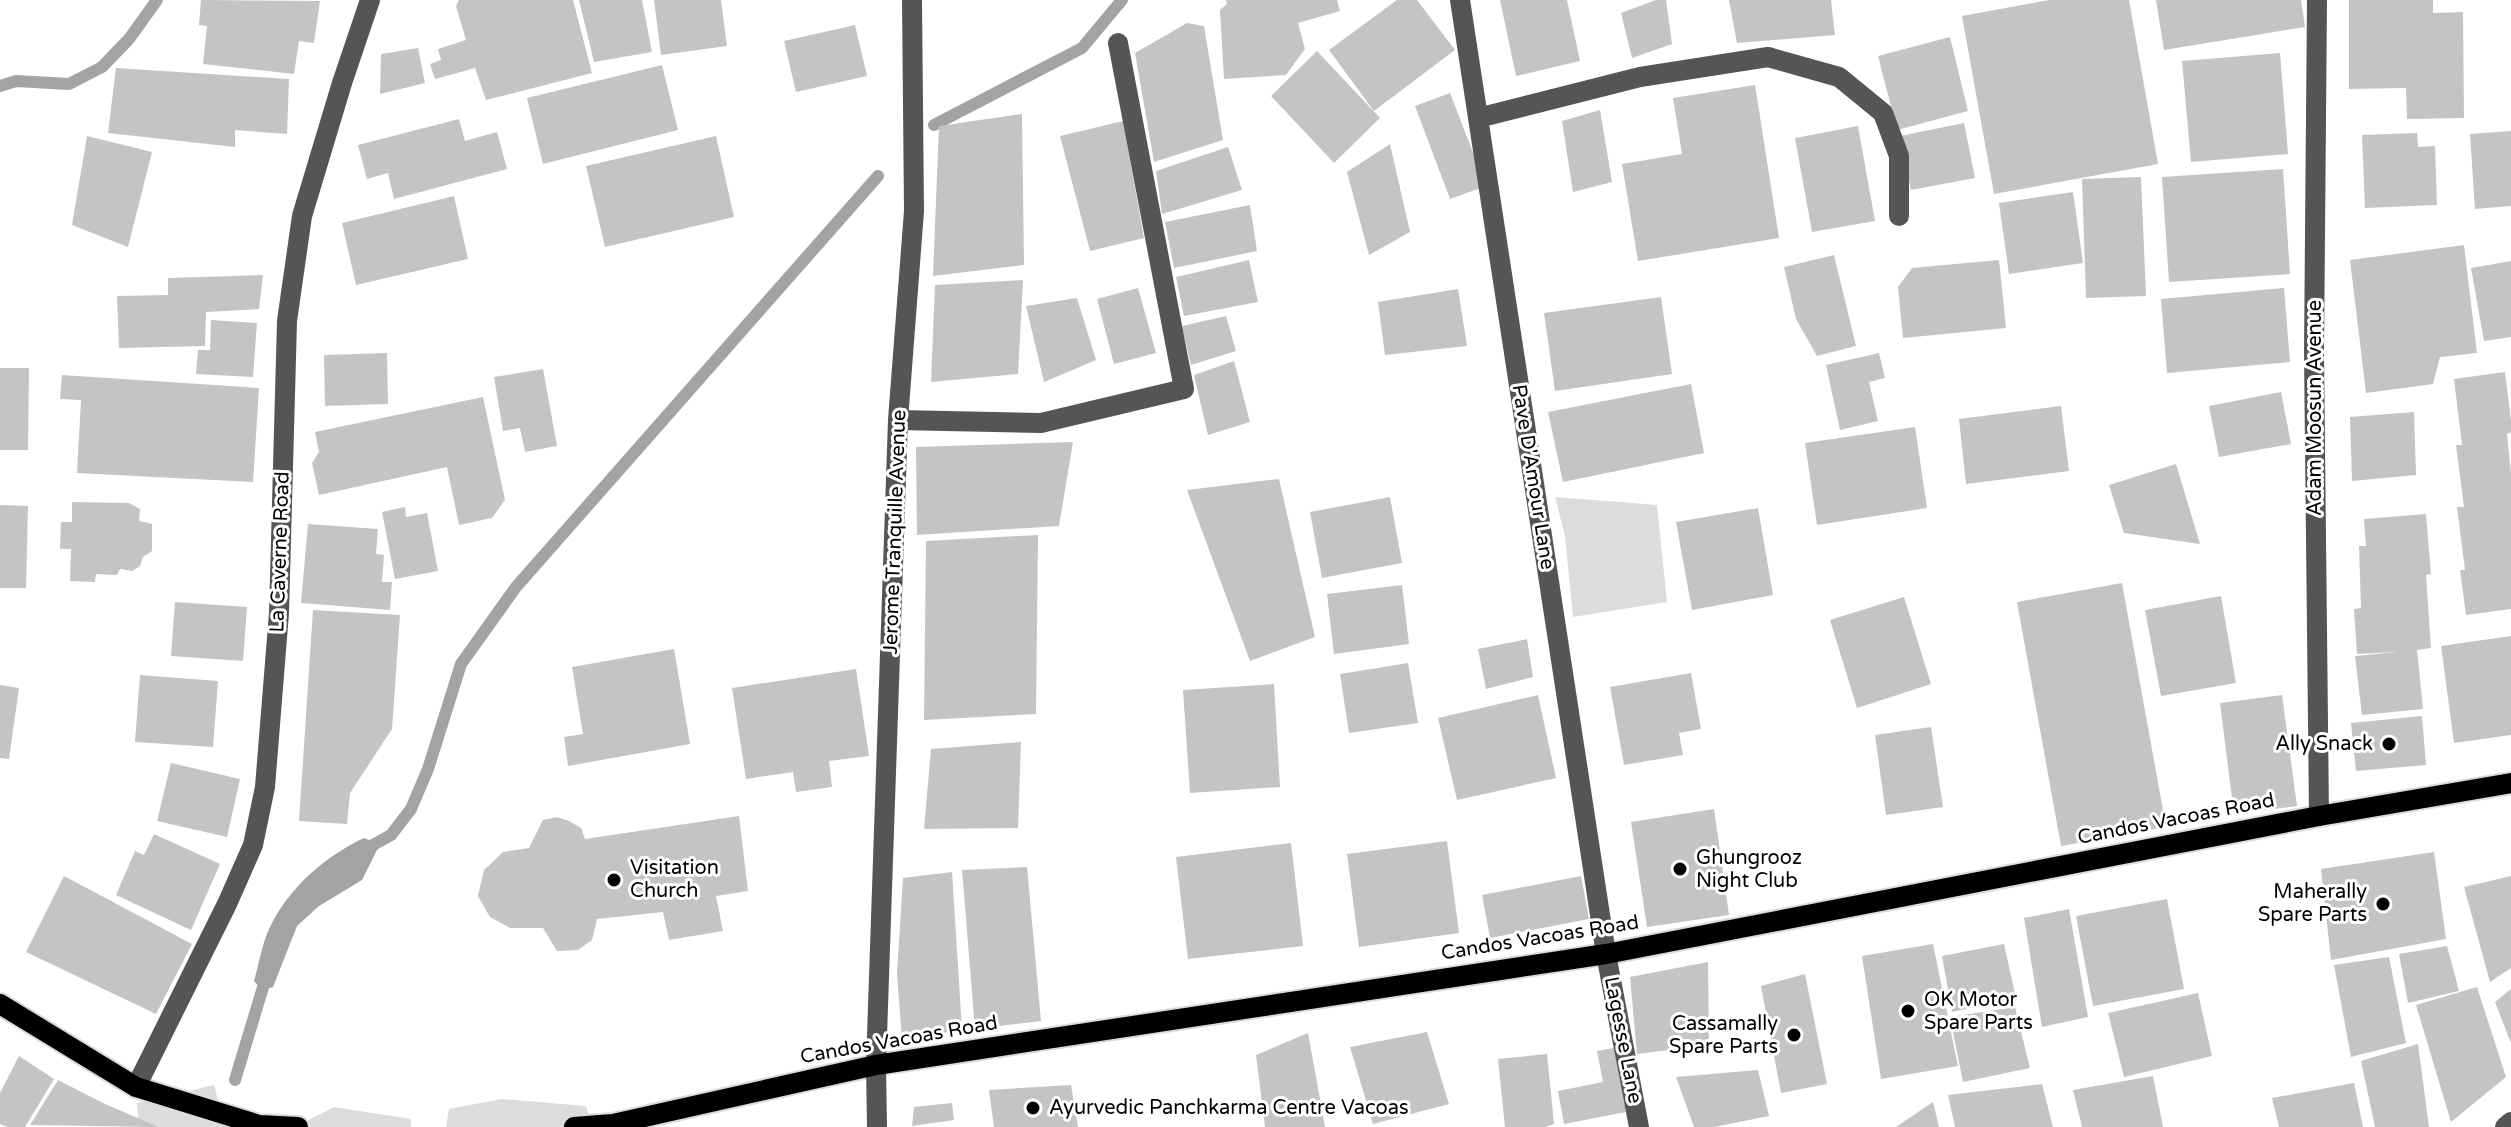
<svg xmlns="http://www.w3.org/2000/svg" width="2511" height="1127" font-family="'Varela Round',sans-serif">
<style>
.green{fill:#dcdcdc}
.water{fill:#a3a3a3}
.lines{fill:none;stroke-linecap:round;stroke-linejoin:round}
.stream{stroke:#a3a3a3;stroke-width:12}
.building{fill:#c4c4c4}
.major-casing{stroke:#dbdbdb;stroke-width:24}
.minor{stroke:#555;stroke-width:20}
.major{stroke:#000;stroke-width:20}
.poi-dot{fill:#000;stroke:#fff;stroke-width:3}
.labels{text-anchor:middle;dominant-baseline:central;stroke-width:6;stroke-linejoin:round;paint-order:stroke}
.street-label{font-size:20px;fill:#000;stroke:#fff}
.poi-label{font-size:20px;fill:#000;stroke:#fff;text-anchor:start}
</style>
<rect width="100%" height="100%" fill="#fff"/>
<path class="green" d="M1555 497 1657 505 1667 602 1573 617 1565 536Z
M214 1085 225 1127H139L137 1103Z
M502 1099 586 1106 592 1127H446L449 1109Z
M334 1107 411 1119V1127H295Z"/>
<path class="water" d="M364 838 375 842 378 848 362 880 319 906 297 926 273 987 262 990 254 981C259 964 262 943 270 927 288 889 325 856 364 838Z"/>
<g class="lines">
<path class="stream" d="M0 86 16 81 69 84 102 67 129 39 157 0
M934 125 1082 48 1122 0
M364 850 391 835 411 809 428 769 461 664 516 587 878 176
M235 1080 267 974"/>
</g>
<path class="building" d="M201 0 320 1 314 43 299 41 294 74 203 64 207 26 199 25Z
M459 0H573L592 73 486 100 475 68 435 79 430 64 441 60 438 49 466 40 456 6Z
M579 0H642L652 52 594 62Z
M654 0H721L727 46 661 55Z
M1226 0H1337L1340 11 1298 23 1305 49 1286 75 1224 79 1220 10 1227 4Z
M1397 0H1417L1455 50 1374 111 1329 50Z
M1500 0H1567L1580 61 1516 76Z
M1656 0H1666L1672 44 1632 58 1621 13Z
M1729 0H1831L1835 35 1737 43Z
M2049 0H2129L2158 164 1994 194 1962 16Z
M2156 0H2301L2305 27 2164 50Z
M2349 0H2433V13L2463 12 2464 118 2407 119 2406 88 2349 89Z
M1187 23 1204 26 1223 140 1154 162 1135 53Z
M855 25 867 76 796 92 784 41Z
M1950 37 1968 111 1897 130 1878 56Z
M418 48 425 83 380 94 381 54Z
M1317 51 1380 118 1334 163 1271 96Z
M2280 53 2288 154 2191 162 2182 61Z
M662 65 678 130 543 164 527 98Z
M116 68 289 79 287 134 235 130V147L108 133Z
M1755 85 1779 238 1638 261 1622 164 1682 154 1673 98Z
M1450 93 1486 186 1450 199 1415 106Z
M1600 110 1612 182 1573 192 1562 121Z
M1022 114 1024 265 933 276 939 126Z
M459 119 465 141 497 132 507 169 394 199 388 173 367 179 358 145Z
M1123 121 1144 238 1090 251 1060 136Z
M1964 123 1975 178 1911 190 1900 136Z
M1858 126 1875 221 1812 232 1795 138Z
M2511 131V206L2475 209 2470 134Z
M2417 133 2418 147 2435 146 2437 205 2365 208 2362 135Z
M87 136 152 152 128 247 72 225Z
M716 136 734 217 605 247 586 166Z
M1390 144 1410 232 1369 255 1347 172Z
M1228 147 1242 190 1162 214 1156 171Z
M2283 169 2290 274 2169 282 2162 177Z
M2141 177 2146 296 2086 298 2082 179Z
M2073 192 2083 263 2009 274 1999 203Z
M454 196 468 259 356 285 342 223Z
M1250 205 1257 251 1174 268 1165 222Z
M2464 245 2477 353 2440 357 2433 384 2366 393 2350 260Z
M1834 255 1856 346 1817 356 1796 319 1784 267Z
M1249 260 1258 302 1184 316 1176 277Z
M1999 260 2006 328 1903 338 1898 287 1912 268Z
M2511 261V337L2484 341 2471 268Z
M263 275 259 309 206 312 205 346 119 348 117 296 168 295V278Z
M1023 280 1018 374 931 382 935 285Z
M1138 288 1156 353 1114 364 1097 299Z
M2284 288 2290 362 2167 373 2161 299Z
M1458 289 1467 346 1385 355 1378 302Z
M1661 297 1672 374 1555 391 1544 313Z
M1077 298 1096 360 1044 382 1026 306Z
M1226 316 1236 351 1191 365 1182 326Z
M211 320 257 323 253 377 196 374 198 350H210Z
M387 353 388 404 325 406 324 355Z
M1879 353 1885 378 1869 382 1878 421 1840 430 1826 365Z
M1234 361 1250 422 1208 435 1194 375Z
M0 368H29L28 450H0Z
M543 369 557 446 525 452 520 428 503 431 494 377Z
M2505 372 2511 421V432L2507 434 2511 474V609L2466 615 2460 570H2465L2457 507H2464L2456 445H2462L2454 379Z
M62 375 259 388 253 482 77 473 81 400 60 399Z
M1691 384 1704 453 1563 482 1548 412Z
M2281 392 2291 444 2219 457 2209 406Z
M483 397 505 500 492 518 459 525 447 467 319 495 312 463 319 452 315 432Z
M2061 406 2069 471 1966 484 1959 419Z
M2414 412 2416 475 2352 481 2350 417Z
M1915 427 1927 508 1817 525 1805 443Z
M1073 442 1059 526 917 535 916 447Z
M2176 464 2200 544 2124 533 2109 485Z
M1279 479 1315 637 1250 661 1187 490Z
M1390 497 1402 563 1322 578 1310 512Z
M72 502 129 503 140 509 139 521 152 524V551L143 557 140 566 132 571 120 569 117 575 96 574 95 582 70 581 71 549H60L61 522H72Z
M0 505 28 506 26 588H0Z
M405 507 406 517 427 513 438 571 395 579 382 512Z
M1758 508 1773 595 1692 610 1676 522Z
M2426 514 2431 574 2426 575 2431 648 2417 650 2423 709 2362 715 2355 656 2398 652 2357 654 2354 609 2361 608 2359 546H2366L2364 519Z
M308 524 378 529 376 554 384 555 382 582H392L390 610 301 603Z
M1038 535 1036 714 924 720 926 541Z
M2122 583 2166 827 2061 846 2017 602Z
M1402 585 1409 644 1334 654 1327 594Z
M2221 596 2236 683 2161 696 2145 610Z
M1904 597 1931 684 1857 708 1830 620Z
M175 602 247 607 243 661 171 656Z
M313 610 400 615 392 729 350 793 347 824 299 821Z
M2511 636V735L2454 743 2441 646Z
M1527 639 1533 677 1486 689 1478 649Z
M674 649 690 744 568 766 564 737 583 734 572 667Z
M1408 663 1418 723 1349 733 1340 674Z
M856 669 869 756 829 761 832 787 796 792 793 772 746 779 732 688Z
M1691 673 1701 729 1679 733 1683 755 1624 765 1610 687Z
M140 675 218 681 213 747 135 742Z
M1274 684 1280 787 1190 793 1183 690Z
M0 685 19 688 9 759 0 758Z
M1538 695 1556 778 1457 800 1438 718Z
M2282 695 2297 806 2234 814 2220 703Z
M2422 716 2426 765 2356 771 2351 723Z
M1931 727 1943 807 1886 815 1875 735Z
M1021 742 1018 828 924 829 931 749Z
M171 763 240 779 227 837 157 821Z
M1714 809 1729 915 1647 927 1631 822Z
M739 816 748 891 716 896 723 931 669 940 663 912 597 919 592 940 578 950 557 951 543 928H510L490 917 478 896 484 870 503 852 529 848 543 820 557 817 569 821 581 828 585 839Z
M154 834 220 864 191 930 116 895 135 851 144 855Z
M1447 841 1459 933 1359 947 1347 854Z
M1291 843 1303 946 1188 959 1176 857Z
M2434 852 2446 939 2331 960 2321 869Z
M1027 867 1041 1021 975 1029 962 870Z
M952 872 962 1030 902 1039 897 974 903 878Z
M64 876 192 944 156 1014 26 952Z
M1581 876 1589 919 1490 938 1482 895Z
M2511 876V968L2490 982 2464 887Z
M2167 899 2184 989 2093 1006 2076 916Z
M2069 909 2088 1017 2042 1027 2024 918Z
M1933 944 1958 1066 1881 1079 1862 956Z
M2004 944 2016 998 1952 1012 1942 956Z
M2447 946 2459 991 2408 1003 2399 954Z
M2389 957 2406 1043 2351 1057 2334 965Z
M1708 962 1709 1045 1637 1054 1630 977Z
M1805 974 1827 1084 1781 1093 1761 986Z
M2477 987 2506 1077 2451 1122 2416 1005Z
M2511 989V1043L2495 1002Z
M2198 993 2212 1056 2124 1077 2108 1013Z
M2015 1007 2030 1068 1963 1082 1950 1017Z
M1427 1032 1449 1104 1373 1124 1350 1047Z
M1308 1033 1325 1127H1265L1256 1055Z
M2418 1044 2429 1127H2375L2361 1061Z
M1614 1048 1626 1112 1564 1124 1558 1091 1603 1082 1597 1051Z
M1547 1054 1554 1124 1545 1127H1505L1498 1059Z
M19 1056 54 1079 25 1127H8L0 1124V1093Z
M1758 1070 1769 1116 1714 1127H1694L1676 1077Z
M2153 1076 2163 1127H2082L2073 1090Z
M58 1080 105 1104 159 1127 30 1125Z
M2354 1083 2363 1127H2279L2272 1098Z
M2042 1084 2053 1127H1955L1948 1095Z
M1071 1085 1078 1127H994L989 1090Z
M1933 1102 1939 1127H1896Z
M952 1103 954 1120 912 1126 914 1107Z"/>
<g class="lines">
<g class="major-casing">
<path id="major" d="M0 1004 136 1087 259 1125 298 1127
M574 1127 613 1124 876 1065 1606 954 2319 816 2511 783"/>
</g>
<path class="minor" d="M1460 0 1606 954 1639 1127
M2317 0 2314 353 2319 816
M1478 118 1640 77 1768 57 1839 77 1883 113 1899 156V216
M898 420 1041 423 1184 389 1118 43
M136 1087 227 904 253 845 265 787 279 613 287 321 302 216 342 83 370 0
M877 1127 876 1065 898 420 914 211 912 0
M2505 1127 2511 1122"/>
<use href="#major" class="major"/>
</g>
<g class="poi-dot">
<circle cx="2389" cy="744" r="8"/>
<circle cx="1680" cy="869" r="8"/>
<circle cx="614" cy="880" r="8"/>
<circle cx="2383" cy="904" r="8"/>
<circle cx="1908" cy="1011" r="8"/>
<circle cx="1794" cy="1035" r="8"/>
<circle cx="1033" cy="1108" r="8"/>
</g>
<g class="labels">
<g class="street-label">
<text transform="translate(2315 408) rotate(-90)">Adam Moosun Avenue</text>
<text transform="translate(1533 477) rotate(81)">Pave D'Amour Lane</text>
<text transform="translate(895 532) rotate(-88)">Jerome Tranquille Avenue</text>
<text transform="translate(280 552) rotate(-88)">La Caverne Road</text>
<text transform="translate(2176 819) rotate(-11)">Candos Vacoas Road</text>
<text transform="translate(1540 938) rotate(-9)">Candos Vacoas Road</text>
<text transform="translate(899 1040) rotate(-10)">Candos Vacoas Road</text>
<text transform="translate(1623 1040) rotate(79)">Lagesse Lane</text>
</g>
<g class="poi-label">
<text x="2373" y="744" text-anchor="end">Ally Snack</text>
<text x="1696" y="858">Ghungrooz<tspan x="1696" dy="23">Night Club</tspan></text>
<text x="630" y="868">Visitation<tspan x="630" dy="23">Church</tspan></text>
<text x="2367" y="892" text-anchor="end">Maherally<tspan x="2367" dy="23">Spare Parts</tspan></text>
<text x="1924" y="1000">OK Motor<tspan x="1924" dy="23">Spare Parts</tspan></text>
<text x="1778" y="1024" text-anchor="end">Cassamally<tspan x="1778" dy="23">Spare Parts</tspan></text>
<text x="1049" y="1108">Ayurvedic Panchkarma Centre Vacoas</text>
</g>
</g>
</svg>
